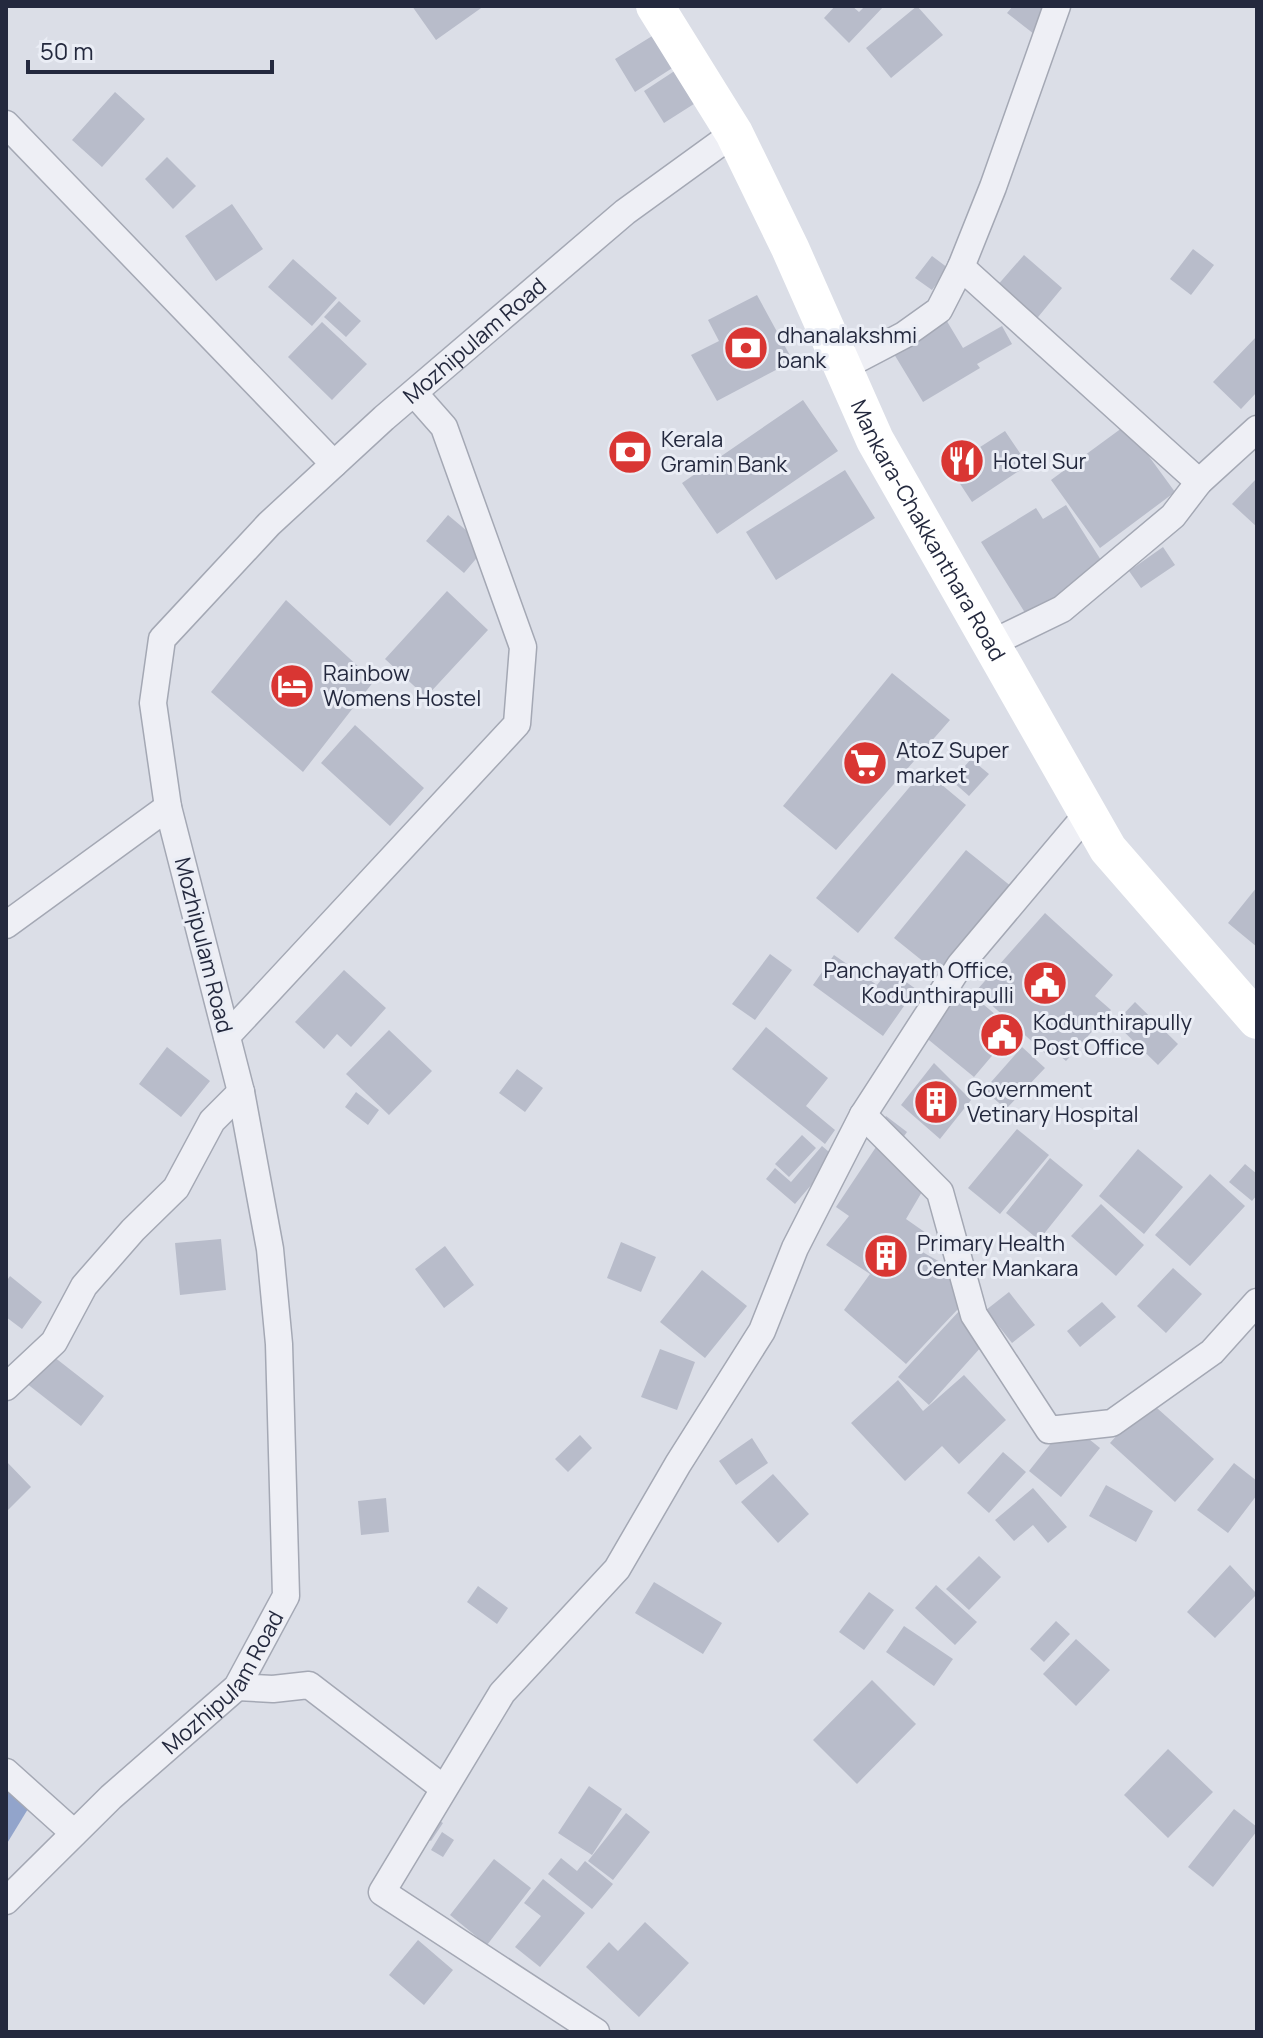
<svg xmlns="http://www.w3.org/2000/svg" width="1263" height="2038" font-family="Manrope,sans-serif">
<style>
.water{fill:#92a4cb}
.building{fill:#b8bcca}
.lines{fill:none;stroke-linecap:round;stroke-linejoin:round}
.minor-casing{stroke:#a4a8b4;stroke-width:29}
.minor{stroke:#eeeff5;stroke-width:26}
.secondary{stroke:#fff;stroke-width:38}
.labels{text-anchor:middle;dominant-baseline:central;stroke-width:6;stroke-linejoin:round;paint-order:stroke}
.poi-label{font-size:22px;fill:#24293e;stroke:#eaedf5;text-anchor:start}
.street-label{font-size:22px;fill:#24293e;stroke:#eaedf5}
</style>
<rect width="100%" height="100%" fill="#dbdee7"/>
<path class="water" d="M6 1782 31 1804 6 1845Z"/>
<path class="building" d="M412 6H484L436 40Z
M835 6H852L859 12 865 6H884L849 43 824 18Z
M917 6 943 35 891 78 866 48Z
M1013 6H1056L1034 34 1007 13Z
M657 33 677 65 635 92 615 59Z
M676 70 697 102 664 123 644 91Z
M115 92 145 119 102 167 72 140Z
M167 157 196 186 173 209 145 179Z
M232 204 263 249 216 281 185 236Z
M1193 249 1214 265 1191 295 1170 279Z
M1024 255 1062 288 1029 328 989 295Z
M932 256 948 268 932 290 915 278Z
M293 259 337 298 312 326 268 287Z
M757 295 793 361 717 401 691 355 719 341 708 320Z
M339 301 361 321 346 337 324 317Z
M945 318 963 348 1002 326 1012 344 977 364 980 368 923 402 891 349Z
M322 322 367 364 332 400 288 357Z
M1257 336V392L1241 409 1213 382Z
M803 400 838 451 717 534 682 483Z
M1126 425 1175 492 1100 548 1051 480Z
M1005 431 1028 465 972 502 949 467Z
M845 470 875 518 776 580 746 532Z
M1257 478V527L1232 504Z
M1066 505 1106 568 1027 616 981 542 1036 508 1043 519Z
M448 515 486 547 464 573 426 541Z
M1163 547 1175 565 1141 588 1129 571Z
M447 591 488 630 426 697 385 659Z
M286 600 374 681 303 772 211 692Z
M892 673 950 720 836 850 783 806Z
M355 725 424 788 390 826 321 763Z
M971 759 989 774 969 796 952 781Z
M924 770 966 805 858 933 816 898Z
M966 850 1012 887 940 975 894 938Z
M1257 887V947L1228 923Z
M1045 913 1113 975 1095 996 1111 1010 1066 1061 1053 1050 1048 1056 976 991Z
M770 954 792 970 755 1020 732 1004Z
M834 955 877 985 889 970 916 989 883 1036 813 985Z
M344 970 386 1008 351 1047 337 1034 324 1049 295 1022Z
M964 988 1003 1021 991 1035 1002 1044 974 1077 924 1036Z
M1135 1002 1178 1044 1158 1065 1115 1023Z
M766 1027 828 1078 806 1106 835 1130 825 1144 732 1069Z
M389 1030 432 1071 389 1115 346 1074Z
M167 1047 210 1081 181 1117 139 1084Z
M1022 1047 1045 1068 1006 1109 984 1090Z
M934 1063 971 1100 940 1139 901 1105Z
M517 1069 543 1088 525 1112 499 1093Z
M356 1092 379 1110 368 1125 345 1107Z
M886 1116 907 1132 899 1143 878 1126Z
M1017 1129 1049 1155 1000 1214 968 1188Z
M802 1135 816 1148 789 1177 775 1164Z
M822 1146 835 1157 795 1204 766 1179 775 1168 791 1182Z
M876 1147 926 1185 906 1219 926 1233 919 1250 940 1262 948 1272 958 1309 906 1364 844 1310 870 1274 826 1245 849 1216 836 1207Z
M1138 1149 1183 1187 1144 1234 1099 1196Z
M1050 1158 1083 1185 1039 1240 1006 1213Z
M1245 1164 1257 1174V1195L1252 1201 1229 1182Z
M1210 1174 1245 1206 1190 1266 1155 1235Z
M1101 1204 1144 1245 1116 1276 1071 1236Z
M221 1239 226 1290 180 1295 175 1243Z
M621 1242 656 1257 641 1292 607 1278Z
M445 1246 474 1285 444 1308 415 1269Z
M1173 1268 1202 1294 1166 1333 1137 1306Z
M702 1270 747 1306 705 1358 660 1322Z
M10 1276 42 1302 22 1329 6 1317V1282Z
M1009 1292 1035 1325 1012 1343 986 1310Z
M1102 1302 1116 1317 1080 1347 1067 1331Z
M961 1309 991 1336 929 1405 898 1377Z
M660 1349 695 1362 677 1410 641 1397Z
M49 1353 104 1396 81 1426 26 1383Z
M964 1375 1006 1420 959 1464 942 1446 905 1481 851 1423 898 1380 923 1411Z
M1148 1400 1214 1459 1175 1502 1110 1443Z
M1068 1422 1100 1448 1061 1497 1029 1471Z
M580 1435 592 1448 568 1472 555 1459Z
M752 1438 768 1463 736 1485 719 1461Z
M1003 1452 1026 1472 989 1513 967 1493Z
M6 1461 31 1487 6 1512Z
M1234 1463 1257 1481V1495L1228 1533 1197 1510Z
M773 1474 809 1514 778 1543 741 1502Z
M1106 1485 1153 1511 1136 1542 1089 1516Z
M1033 1488 1067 1527 1048 1543 1033 1525 1014 1541 995 1520Z
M386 1498 389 1532 361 1535 358 1501Z
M979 1556 1001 1577 969 1610 946 1589Z
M1230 1565 1257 1594 1215 1638 1187 1612Z
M654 1582 722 1623 703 1654 635 1613Z
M936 1585 977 1622 955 1645 915 1608Z
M478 1586 508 1608 497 1624 467 1602Z
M869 1592 894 1610 864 1650 839 1632Z
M1056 1621 1070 1634 1044 1662 1030 1649Z
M904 1626 953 1659 934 1686 886 1652Z
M1076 1639 1110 1670 1076 1706 1043 1674Z
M872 1680 916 1724 857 1784 813 1740Z
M1168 1749 1213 1792 1168 1838 1124 1795Z
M589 1786 622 1809 592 1855 558 1833Z
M1234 1809 1257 1827V1831L1213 1887 1188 1867Z
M626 1813 650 1832 613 1880 588 1861Z
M431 1816 443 1823 431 1841 420 1834Z
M442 1832 454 1840 443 1857 431 1850Z
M561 1858 577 1871 585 1861 613 1884 592 1909 548 1874Z
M494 1859 531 1888 487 1945 450 1915Z
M543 1879 585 1913 540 1967 515 1947 541 1916 524 1903Z
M645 1922 689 1963 639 2017 586 1967 609 1942 618 1951Z
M418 1940 453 1970 424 2005 389 1975Z"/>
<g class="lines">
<g class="minor-casing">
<g id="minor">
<path d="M6 124 334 464"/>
<path d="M961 267 1199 482"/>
<path d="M843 367 904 335 939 310 961 267 993 187 1057 6"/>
<path d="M990 644 1062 609 1173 516 1199 482 1257 429"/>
<path d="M6 925 168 807"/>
<path d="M227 1036 517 724 523 647 444 427 414 393"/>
<path d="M863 1115 940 1192 974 1315 1049 1430 1112 1423 1212 1352 1257 1302"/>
<path d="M6 1387 54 1342 84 1286 133 1230 176 1188 212 1121 241 1092"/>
<path d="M237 1687 273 1689 309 1685 442 1787"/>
<path d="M6 1772 74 1833"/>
<path id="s1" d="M6 1901 111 1797 237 1687 286 1596 279 1344 270 1249 241 1092 168 807 153 703 162 639 269 524 384 418 625 212 734 133"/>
<path d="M596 2032 382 1892 502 1693 617 1569 678 1464 762 1331 795 1248 863 1115 960 965 1088 813"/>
</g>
</g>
<use href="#minor" class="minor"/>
<path class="secondary" id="s2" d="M655 6 734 133 790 248 875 440 1108 849 1257 1020"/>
</g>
<defs>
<g id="bank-disc" transform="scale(2.3)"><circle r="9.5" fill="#d93633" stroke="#eaedf5"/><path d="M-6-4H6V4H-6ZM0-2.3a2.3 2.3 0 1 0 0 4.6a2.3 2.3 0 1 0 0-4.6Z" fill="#fff"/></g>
<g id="restaurant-disc" transform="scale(2.3)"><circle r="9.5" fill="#d93633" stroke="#eaedf5"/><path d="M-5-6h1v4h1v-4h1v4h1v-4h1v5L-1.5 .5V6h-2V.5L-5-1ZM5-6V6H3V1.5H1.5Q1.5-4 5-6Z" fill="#fff"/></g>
<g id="hotel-disc" transform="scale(2.3)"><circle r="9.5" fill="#d93633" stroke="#eaedf5"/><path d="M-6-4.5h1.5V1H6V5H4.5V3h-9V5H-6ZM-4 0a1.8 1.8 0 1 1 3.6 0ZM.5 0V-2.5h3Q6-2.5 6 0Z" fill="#fff"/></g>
<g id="supermarket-disc" transform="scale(2.3)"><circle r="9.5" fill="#d93633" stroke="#eaedf5"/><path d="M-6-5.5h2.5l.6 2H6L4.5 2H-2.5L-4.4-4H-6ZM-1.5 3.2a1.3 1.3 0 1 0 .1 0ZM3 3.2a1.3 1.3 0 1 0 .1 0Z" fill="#fff"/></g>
<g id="civic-disc" transform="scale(2.3)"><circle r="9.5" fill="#d93633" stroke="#eaedf5"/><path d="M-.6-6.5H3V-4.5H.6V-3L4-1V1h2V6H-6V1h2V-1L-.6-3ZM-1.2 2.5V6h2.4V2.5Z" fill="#fff"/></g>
<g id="building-disc" transform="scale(2.3)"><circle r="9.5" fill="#d93633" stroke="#eaedf5"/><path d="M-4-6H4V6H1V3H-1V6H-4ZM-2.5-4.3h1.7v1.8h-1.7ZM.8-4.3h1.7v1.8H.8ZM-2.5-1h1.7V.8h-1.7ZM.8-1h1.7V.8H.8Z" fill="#fff"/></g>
</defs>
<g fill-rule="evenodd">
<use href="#bank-disc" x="746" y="348"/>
<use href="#bank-disc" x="630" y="452"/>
<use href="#restaurant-disc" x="962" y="461"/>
<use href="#hotel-disc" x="292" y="686"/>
<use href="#supermarket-disc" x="865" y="763"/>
<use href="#civic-disc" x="1045" y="983"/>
<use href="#civic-disc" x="1002" y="1035"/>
<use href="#building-disc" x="936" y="1102"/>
<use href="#building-disc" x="886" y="1256"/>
</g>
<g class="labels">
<g class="poi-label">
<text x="777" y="335">dhanalakshmi<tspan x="777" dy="25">bank</tspan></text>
<text x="661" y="439">Kerala<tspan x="661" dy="25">Gramin Bank</tspan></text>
<text x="993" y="461">Hotel Sur</text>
<text x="323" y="673">Rainbow<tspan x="323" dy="25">Womens Hostel</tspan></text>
<text x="896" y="750">AtoZ Super<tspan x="896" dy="25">market</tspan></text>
<text x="1014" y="970" text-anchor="end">Panchayath Office,<tspan x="1014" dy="25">Kodunthirapulli</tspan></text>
<text x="1033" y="1022">Kodunthirapully<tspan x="1033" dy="25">Post Office</tspan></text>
<text x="967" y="1089">Government<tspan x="967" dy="25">Vetinary Hospital</tspan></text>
<text x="917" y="1243">Primary Health<tspan x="917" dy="25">Center Mankara</tspan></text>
</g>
<g class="street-label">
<text stroke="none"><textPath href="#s1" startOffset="1822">Mozhipulam Road</textPath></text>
<text stroke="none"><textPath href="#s2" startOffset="592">Mankara-Chakkanthara Road</textPath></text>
<text transform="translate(204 945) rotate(76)">Mozhipulam Road</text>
<text stroke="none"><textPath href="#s1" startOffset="310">Mozhipulam Road</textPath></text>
</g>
</g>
<rect width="1263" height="2038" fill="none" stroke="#24293e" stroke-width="16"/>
<path d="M28 60v12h244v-12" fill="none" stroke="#24293e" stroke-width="4"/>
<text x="40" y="60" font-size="24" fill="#24293e" stroke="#eaedf5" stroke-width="6" paint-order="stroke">50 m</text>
</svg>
